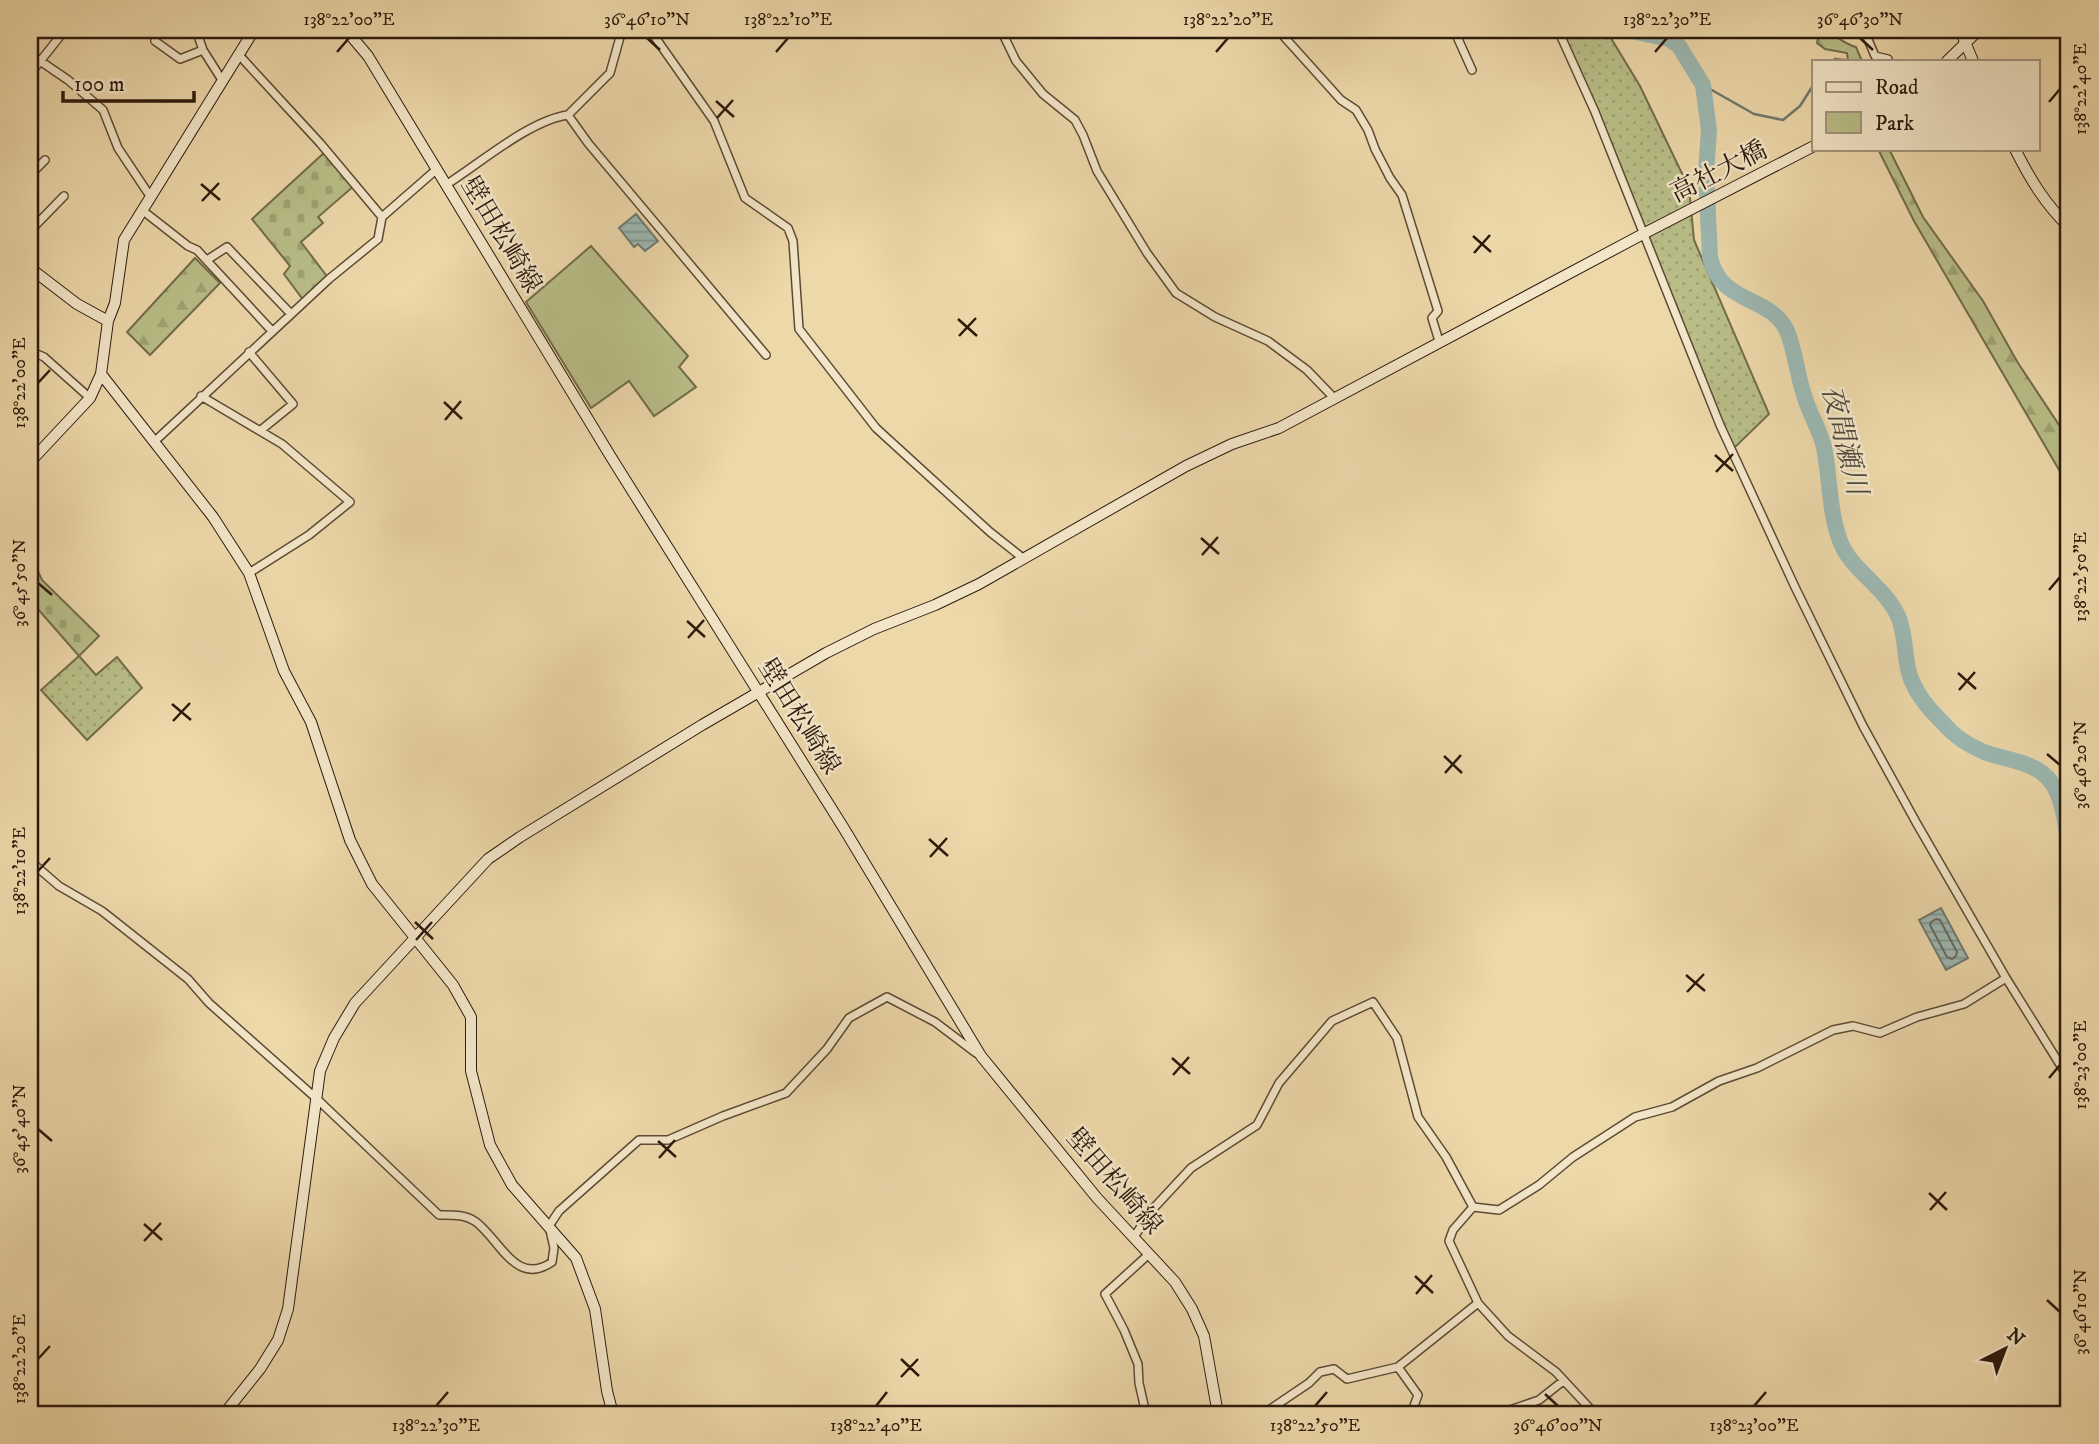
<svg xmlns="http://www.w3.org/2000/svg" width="2099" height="1444" font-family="'IM FELL DW Pica','Noto Serif JP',serif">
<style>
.green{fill:url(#green-dots);stroke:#726c4a;stroke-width:2}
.forest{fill:url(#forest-firs);stroke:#726c4a;stroke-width:2}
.cemetery{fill:url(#cemetery-stones);stroke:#726c4a;stroke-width:2}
.pitch{fill:#b9be88;stroke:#726c4a;stroke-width:2}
.water{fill:url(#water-rules);stroke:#6f7970;stroke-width:2}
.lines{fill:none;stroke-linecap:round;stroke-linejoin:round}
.shore{stroke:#646960;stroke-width:2}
.stream{stroke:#6f7970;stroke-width:2.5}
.river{stroke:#9cb8b2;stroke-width:16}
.street-casing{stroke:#5c4a34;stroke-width:10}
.secondary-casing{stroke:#2c1a0d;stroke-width:12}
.street{stroke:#f3e6c8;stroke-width:7}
.secondary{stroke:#f3e6c8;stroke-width:10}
.ticks{fill:none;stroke:#2c1a0d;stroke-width:2.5}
.labels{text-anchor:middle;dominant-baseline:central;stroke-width:5;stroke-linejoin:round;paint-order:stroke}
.street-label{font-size:26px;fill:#2c1a0d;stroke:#f3e6c8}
.water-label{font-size:28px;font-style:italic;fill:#4e493f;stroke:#f3e6c8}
.neatline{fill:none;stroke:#2c1a0d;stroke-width:2.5}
.ticks-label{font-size:18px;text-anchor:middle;fill:#2c1a0d}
</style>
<defs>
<pattern id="green-dots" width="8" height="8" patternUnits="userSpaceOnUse" patternTransform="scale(1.75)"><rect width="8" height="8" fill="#b9be88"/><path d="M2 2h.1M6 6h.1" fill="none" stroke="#9fa374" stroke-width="1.8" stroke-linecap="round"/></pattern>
<pattern id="forest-firs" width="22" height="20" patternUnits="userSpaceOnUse" patternTransform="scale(1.75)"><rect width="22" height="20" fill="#b9be88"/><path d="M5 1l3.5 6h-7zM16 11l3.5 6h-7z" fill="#9fa374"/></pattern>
<pattern id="cemetery-stones" width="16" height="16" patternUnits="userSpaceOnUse" patternTransform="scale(1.75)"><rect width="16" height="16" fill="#b9be88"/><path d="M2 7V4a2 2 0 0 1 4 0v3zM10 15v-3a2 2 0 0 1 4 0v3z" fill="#9fa374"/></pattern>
<pattern id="water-rules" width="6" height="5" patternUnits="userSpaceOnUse" patternTransform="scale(1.75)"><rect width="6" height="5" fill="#9cb8b2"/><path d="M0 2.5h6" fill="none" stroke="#7f958f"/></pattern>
</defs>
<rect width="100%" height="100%" fill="#edd8aa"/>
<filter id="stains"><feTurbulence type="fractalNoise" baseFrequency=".00286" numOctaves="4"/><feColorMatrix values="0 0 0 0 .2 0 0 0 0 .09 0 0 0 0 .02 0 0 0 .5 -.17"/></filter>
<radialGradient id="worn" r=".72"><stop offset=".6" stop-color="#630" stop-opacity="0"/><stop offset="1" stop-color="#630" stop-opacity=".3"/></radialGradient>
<path class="green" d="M1558 30H1606L1640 86 1689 188 1694 240 1769 414 1732 450Z
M79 656 96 675 117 657 142 688 87 740 41 690Z"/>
<path class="forest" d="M1826 32C1838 36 1844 44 1856 47L1862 61H1848L1847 53 1825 49 1817 43 1819 35Z
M1878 149H1889L1923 217 1983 301 2018 363 2069 440V487L1914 221Z
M195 258 220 283 150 355 127 332Z"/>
<path class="cemetery" d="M326 151 355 185 318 217 323 223 301 242 329 279 304 301 284 274 290 266 252 219Z
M37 569 42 580 99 636 79 656 30 600V576Z"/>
<path class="pitch" d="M591 246 688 356 679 367 696 387 654 416 629 381 591 408 526 302Z"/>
<path class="water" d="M636 214 658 241 645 251 638 244 634 247 619 228Z
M1941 908 1968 958 1946 970 1919 920Z"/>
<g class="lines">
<path class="shore" d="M1936 919 1940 920 1957 952 1956 956 1952 959 1947 957 1930 925 1931 922Z"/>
<path class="stream" d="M1833 61 1835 59 1854 61
M1703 85 1754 114 1783 120 1800 106 1814 84"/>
<path class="river" d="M1627 30 1669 39 1679 46 1703 85 1709 130 1706 172 1710 257C1720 305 1771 295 1787 331 1796 353 1797 376 1805 398 1810 415 1820 430 1824 447 1830 478 1829 511 1840 541 1850 569 1885 587 1898 616 1906 634 1904 655 1909 673 1915 694 1930 710 1945 725 1955 737 1970 746 1984 752 2011 762 2042 761 2056 790 2064 807 2066 828 2069 847"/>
<g class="street-casing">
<path id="street" d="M196 30 203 50 222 80
M650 30 714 121 745 198 788 228 793 241 799 329 876 428 990 532 1024 559
M1001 30 1016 61 1043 94 1075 120 1083 135 1097 171 1147 253 1176 293 1215 317 1268 341 1307 370 1334 398
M1278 30 1341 100 1356 110 1368 130 1375 149 1390 178 1402 195 1438 311 1432 318 1439 341
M1454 30 1472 70
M1558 30 1595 112 1720 425 1795 587 1863 726 1917 824 2006 978 2069 1079
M1864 30 1875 56 1888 59 1887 61
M155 41 180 59 203 50
M30 54 68 80 103 110 118 148 150 196
M239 55 320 143 382 217
M30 74 65 30
M568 115 588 143 766 355
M30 175 45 160
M447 184C479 164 530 120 568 115L610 73 622 30
M142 210 188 246 197 250 272 331
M30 231 64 196
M207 260 227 247 291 314
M30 351 44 357 90 398
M249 352 293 404 261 430
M201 396 282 444 350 502 309 535 249 573
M155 441 329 279 378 239 382 217 437 169
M30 861 59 886 102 911 188 979 209 1003 317 1099 439 1215C451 1215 465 1214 476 1222 500 1240 516 1287 552 1262L554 1248 549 1226 559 1211 639 1140H668L723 1116 786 1093 827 1049 849 1018 887 997 935 1022 976 1053
M1473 1207 1499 1210 1539 1185 1573 1157 1635 1117 1672 1107 1719 1081 1757 1068 1833 1030 1853 1026 1880 1033 1917 1017 1964 1004 2006 978
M1134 1237 1151 1211 1191 1168 1257 1125 1279 1083 1332 1021 1373 1002 1397 1038 1418 1117 1446 1157 1473 1207 1453 1230 1449 1241 1478 1303 1508 1336 1556 1372 1595 1414
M1398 1367 1418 1395 1411 1414
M1279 1404 1288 1414
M1146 1414 1139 1383 1138 1364 1124 1330 1105 1294 1149 1254
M1263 1414 1309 1383 1320 1372 1334 1369 1347 1379 1398 1367 1478 1303
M1498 1414 1539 1400 1563 1381"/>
</g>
<g class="secondary-casing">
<path id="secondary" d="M346 30 368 56 611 457 843 827 981 1056 1097 1198 1175 1282 1192 1309 1204 1336 1218 1414
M1960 30 1973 61
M1947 61 1979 30
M2015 149C2030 179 2045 204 2069 227
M30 268 77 304 108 321
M101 374 213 517 249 573 284 671 311 722 350 840 372 884 453 985 471 1017V1071L490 1145 512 1185 576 1258 595 1309 607 1391 613 1414
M30 462 90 398 101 374 108 321 115 303 124 240 254 30
M224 1414 260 1369 278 1340 288 1309 320 1071 334 1038 355 1003 488 859 520 837 702 725 826 653 874 629 935 605 979 584 1186 466 1232 444 1279 428 1643 234 1814 146"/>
</g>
<use href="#street" class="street"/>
<use href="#secondary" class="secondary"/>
</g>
<path class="ticks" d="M647 38 660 50M1860 38 1873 50M337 52 349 38M776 52 788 38M1216 52 1228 38M1655 52 1667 38M716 101 734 117M2049 102 2060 89M717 118 733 100M201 184 220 200M202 201 219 183M1473 236 1491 252M1474 253 1490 235M958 319 977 336M959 336 976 318M38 383 50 370M444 402 462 419M445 420 461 401M1715 455 1733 471M1716 472 1733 454M1201 538 1219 554M1202 555 1218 537M38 583 52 595M2049 590 2060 577M687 621 705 637M688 638 704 620M1958 673 1976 689M1959 690 1975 672M172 704 191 720M173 721 190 703M2047 754 2060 765M1444 756 1462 773M1445 773 1461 755M929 839 948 856M930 857 947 838M38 871 50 858M415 922 433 939M416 940 432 922M1686 975 1705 991M1687 992 1704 974M1172 1058 1190 1074M1173 1075 1189 1057M2049 1078 2060 1065M38 1129 52 1141M658 1141 676 1157M659 1158 675 1140M1929 1193 1947 1210M1930 1210 1946 1192M144 1224 162 1240M144 1241 161 1223M1415 1276 1433 1293M1416 1294 1432 1275M2047 1300 2060 1312M38 1359 50 1346M901 1359 919 1376M901 1377 918 1359M1545 1394 1558 1406M436 1406 448 1392M876 1406 887 1392M1315 1406 1327 1392M1754 1406 1766 1392"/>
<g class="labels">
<g class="street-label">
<text transform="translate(1719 172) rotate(-27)">高社大橋</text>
<text transform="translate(501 235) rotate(59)">壁田松崎線</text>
<text transform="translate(799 717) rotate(58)">壁田松崎線</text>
<text transform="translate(1114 1182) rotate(49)">壁田松崎線</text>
</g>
<g class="water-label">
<text transform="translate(1844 440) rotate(76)">夜間瀬川</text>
</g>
</g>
<rect width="2099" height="1444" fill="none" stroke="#edd8aa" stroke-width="77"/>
<rect x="1812" y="60" width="228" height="91" fill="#f3e6c8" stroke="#a3947d" stroke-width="2"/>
<rect x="1826" y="82" width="35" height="10" fill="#f3e6c8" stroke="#a3947d" stroke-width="2"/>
<text x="1875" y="94" font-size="21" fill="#2c1a0d">Road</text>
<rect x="1826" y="112" width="35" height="21" fill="#b9be88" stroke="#a3947d" stroke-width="2"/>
<text x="1875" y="130" font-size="21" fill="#2c1a0d">Park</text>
<g transform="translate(2005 1349) rotate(42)" stroke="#f3e6c8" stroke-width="5" paint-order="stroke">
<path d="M0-5L12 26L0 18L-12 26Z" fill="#2c1a0d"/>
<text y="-10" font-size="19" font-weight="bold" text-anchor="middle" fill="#2c1a0d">N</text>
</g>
<path d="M63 91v10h131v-10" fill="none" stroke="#2c1a0d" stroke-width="3.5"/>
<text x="74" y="91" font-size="21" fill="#2c1a0d" stroke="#f3e6c8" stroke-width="5" paint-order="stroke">100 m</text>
<rect x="38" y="38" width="2022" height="1368" class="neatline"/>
<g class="ticks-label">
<text x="349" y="25">138°22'00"E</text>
<text x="647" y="25">36°46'10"N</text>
<text x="788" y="25">138°22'10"E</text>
<text x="1228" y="25">138°22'20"E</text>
<text x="1667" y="25">138°22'30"E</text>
<text x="1860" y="25">36°46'30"N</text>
<text transform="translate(2080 89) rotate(-90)" y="6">138°22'40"E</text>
<text transform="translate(19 383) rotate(-90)" y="6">138°22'00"E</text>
<text transform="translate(2080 577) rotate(-90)" y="6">138°22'50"E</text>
<text transform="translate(19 583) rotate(-90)" y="6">36°45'50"N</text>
<text transform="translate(2080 765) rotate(-90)" y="6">36°46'20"N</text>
<text transform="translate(19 871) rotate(-90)" y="6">138°22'10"E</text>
<text transform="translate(2080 1065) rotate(-90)" y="6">138°23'00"E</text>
<text transform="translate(19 1129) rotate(-90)" y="6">36°45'40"N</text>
<text transform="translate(2080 1312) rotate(-90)" y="6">36°46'10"N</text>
<text transform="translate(19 1359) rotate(-90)" y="6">138°22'20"E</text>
<text x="436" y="1431">138°22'30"E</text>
<text x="876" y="1431">138°22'40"E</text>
<text x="1315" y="1431">138°22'50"E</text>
<text x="1558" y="1431">36°46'00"N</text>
<text x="1754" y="1431">138°23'00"E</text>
</g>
<rect width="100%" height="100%" filter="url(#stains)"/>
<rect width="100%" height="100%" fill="url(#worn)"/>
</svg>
